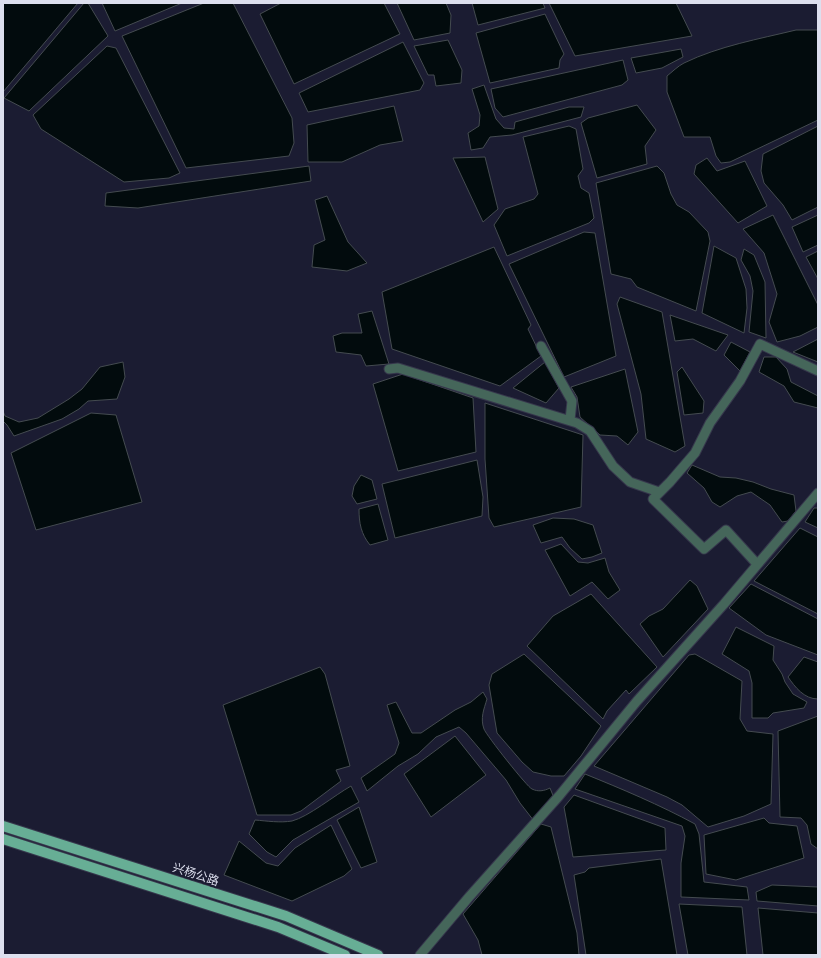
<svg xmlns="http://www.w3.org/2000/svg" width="821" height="958" font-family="'Open Sans','Noto Sans SC',sans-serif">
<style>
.water{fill:#020b0d;stroke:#444b50}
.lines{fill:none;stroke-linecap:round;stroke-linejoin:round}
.minor-casing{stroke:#36374c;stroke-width:11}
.major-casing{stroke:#36374c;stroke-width:12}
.minor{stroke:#45665a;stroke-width:9}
.major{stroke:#67ae95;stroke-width:10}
.labels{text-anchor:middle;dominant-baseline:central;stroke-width:4;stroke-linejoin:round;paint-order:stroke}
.street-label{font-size:12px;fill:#dddfee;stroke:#1b1c32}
</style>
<rect width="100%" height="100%" fill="#1b1c32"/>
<path class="water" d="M3 3H78L3 92Z
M84 3H88L108 36 29 111 4 98Z
M102 3H182L115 31Z
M204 3H233L292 118 294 143 289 156 186 168 122 36Z
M281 3H384L400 34 294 84 260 14Z
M397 3H446L451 15 450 33 414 40Z
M472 3H543L545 8 478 25Z
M549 3H676L692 36 575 56Z
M545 14 564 54 560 60 559 68 490 83 476 33Z
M796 30H818V120L730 162 721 163 716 156 710 137H684L667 92V76C672 72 678 66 684 63 719 46 759 39 796 30Z
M448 40 462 70 461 83 436 86 434 75H428L414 46Z
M403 42 424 83 420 90 308 112 299 93Z
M107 46 116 48 180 173 169 178 124 182 41 129 33 115Z
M681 49 683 57 662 68 636 73 631 58Z
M623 60 628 80 622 85 503 117 495 108 491 89Z
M484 85 496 119 504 128 514 129 515 122 569 107H584L581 117 512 135 490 137 483 148 471 150 468 133 479 126 480 115 472 89Z
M637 105 656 130 645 146 647 164 597 178 581 123 588 118Z
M394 106 403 141 380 145 342 162H308L307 125Z
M569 126 576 129 583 169 578 176 581 188 589 193 594 218 589 223 507 256 494 225 505 209 534 199 538 194 523 137Z
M818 126V207L792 220 783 205 764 183 761 171 763 154Z
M485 157 498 209 483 222 453 158Z
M707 158 717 171 745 161 767 206 738 223 694 174 696 165Z
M309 166 311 181 138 208 105 206 106 193Z
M657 166 664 173 671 194 677 205 689 212 708 232 710 241 696 311 637 287 631 279 611 274 596 183Z
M327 196 348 242 367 263 347 271 312 267 314 245 325 240 315 200Z
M773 215 818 305V327L800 336 777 342 769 322 777 294 764 253 743 229Z
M818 215V245L803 252 792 227Z
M584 232 595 233 616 356 564 377 509 264Z
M714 246 736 258 746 289 747 308 744 333 702 313Z
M494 247 531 325 528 329 541 356 500 386 392 349 382 292Z
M744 249 754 255 765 282 766 338 749 332 753 291 750 276 741 260Z
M818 251V279L806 257Z
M620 297 662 312 685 446 675 452 646 439 641 394 617 304Z
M372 311 389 364 366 366 361 355 336 352 333 336 342 333H362L358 314Z
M670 315 728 335 716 351 693 339 675 341Z
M818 339V362L793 352Z
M731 342 750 352 740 371 724 355Z
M764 357H776L787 369 791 382 818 396V408L794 402 784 386 759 372Z
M123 362 125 377 117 399 88 401 79 409 62 419 14 436 7 425 3 421V411L5 416 19 422 38 418 69 399 82 389 100 367Z
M545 362 559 388 546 403 513 388Z
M682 367 704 401 703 413 684 415 677 372Z
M625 369 638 432 628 445 617 436 600 435 580 417 577 397 571 387Z
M403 374 473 398 476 452 398 471 373 384Z
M485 403 583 435 581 507 494 527 489 518 485 459Z
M91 413 116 415 142 502 36 530 11 453Z
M477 460 483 497 482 516 395 538 382 484Z
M692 465 720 477 736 478 753 482 771 489 794 495 796 511 788 521 782 522 770 505 751 492 737 496 720 507 712 502 704 488 687 473Z
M361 475 372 480 377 499 357 504 352 496 354 486Z
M378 504 388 540 370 545C361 534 359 523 359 509Z
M814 508H818V528L805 522Z
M553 518 574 519 593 525 602 553 592 557 582 559 570 548 562 537 541 543 533 525Z
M800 528 818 537V614L754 581Z
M561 544 578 562 588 563 605 558 609 572 620 590 608 599 592 582 570 596 545 550Z
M690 580 697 586 708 609 663 657 640 624 649 616 663 609Z
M751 584 818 619V655L766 635 729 608Z
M591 594 657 667 629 694 626 690 607 711 603 719 527 646 553 616Z
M736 627 774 646 773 660 782 674 785 682 793 694 807 702 804 708 773 713 768 718H752V683L749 671 722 654Z
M524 654 601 726 581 756 564 776H551L533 772 522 762 497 733 489 685 492 674Z
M695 654 742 681 740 719 747 731 773 734 771 804 744 816 708 827 682 805 667 797 594 766 689 655Z
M804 657 818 662V699C804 699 795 687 788 677Z
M320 667 325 674 350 766 336 770 341 781 301 811 291 815H257L223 705Z
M483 692 487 699C484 709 480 718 484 729 486 735 528 788 532 789 538 792 544 791 550 788L554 798 534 821 520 803 506 780 466 733 459 727 436 737 418 754 398 766 367 791 361 778 395 754 399 743 387 705 396 702 412 733H421L455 710 471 702Z
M818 716V849L811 844 807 825 801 818 780 817 778 731Z
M455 736 486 775 431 817 404 774Z
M585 774C622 789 660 805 695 824L699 834 704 882 747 887 749 900 681 897V863L685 836 682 826 575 789Z
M351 786 359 802 293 840 276 857 267 852 249 834 255 820C267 821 280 823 292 821 308 817 335 795 351 786Z
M574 795 665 828 666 850 573 857 564 807Z
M359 807 377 862 361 868 337 820Z
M764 818 769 823 797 826 804 858 736 880 706 874 704 835Z
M541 824 551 827 577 933 579 955H482L478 940 463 914Z
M331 825 352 869 344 876 292 901 224 875 239 841 266 863 278 866 295 848Z
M661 859 677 955H586L574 875 585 872 589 868Z
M772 885 818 887V906L757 901 756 892Z
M679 904 742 907 747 955H688Z
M758 908 818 913V955H763Z"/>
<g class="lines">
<g class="minor-casing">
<path id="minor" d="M541 346 572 401 570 420
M389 369 398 368 577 423 590 431 613 466 630 482 659 492
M757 564 726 530 704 549 653 499 670 482 695 453 710 423 740 381 760 344 818 371
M420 955 469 897 559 796 637 701 724 604 818 493"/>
</g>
<g class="major-casing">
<path id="major" d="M3 826 286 916 378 955
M3 839 278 927 345 955"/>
</g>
<use href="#minor" class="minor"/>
<use href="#major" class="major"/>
</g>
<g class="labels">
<g class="street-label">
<text transform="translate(196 874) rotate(18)">兴杨公路</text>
</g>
</g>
<rect width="821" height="958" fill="none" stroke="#dddfee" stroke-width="8"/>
</svg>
